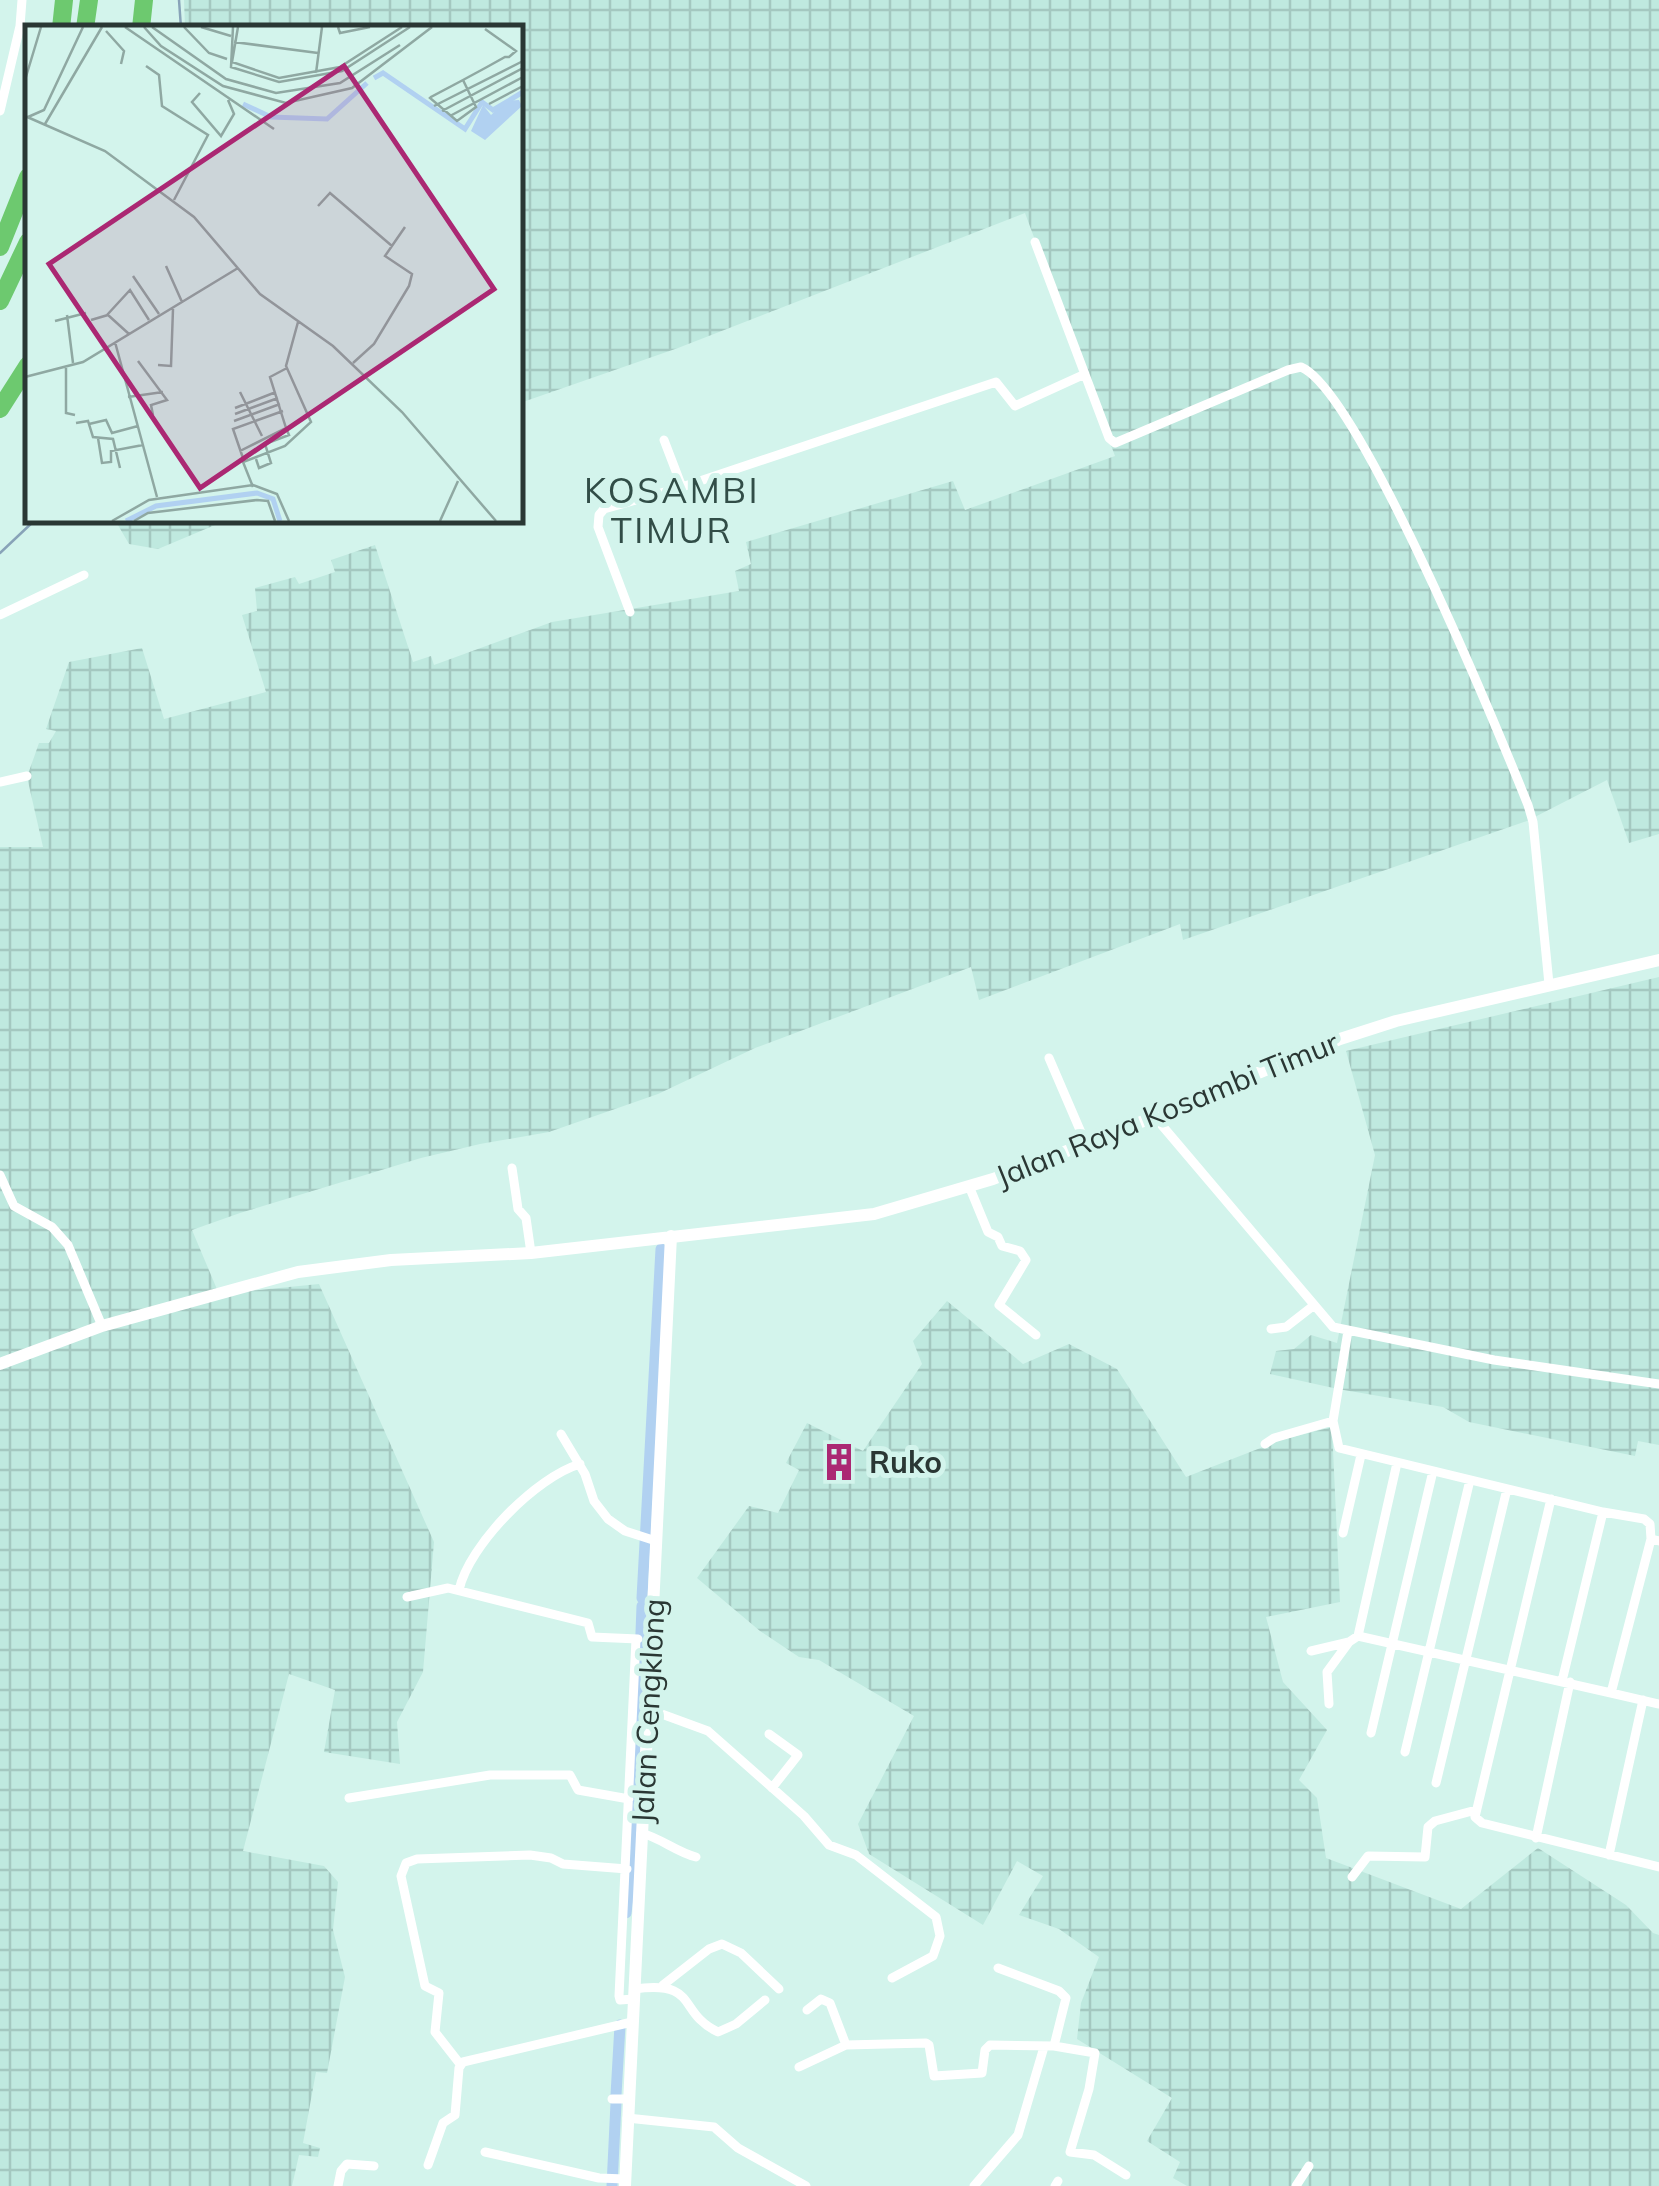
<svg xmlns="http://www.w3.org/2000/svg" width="1659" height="2186" font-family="Mulish,sans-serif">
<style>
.industrial{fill:url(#industrial-grid)}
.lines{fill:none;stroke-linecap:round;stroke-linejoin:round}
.stream{stroke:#88a3b8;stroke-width:2.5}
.canal{stroke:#b1d1f1;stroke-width:11}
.minor{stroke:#fff;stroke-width:9}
.secondary{stroke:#fff;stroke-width:12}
.motorway{stroke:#6dc96f;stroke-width:18}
.labels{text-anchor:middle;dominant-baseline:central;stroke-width:10;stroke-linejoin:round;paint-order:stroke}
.street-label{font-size:30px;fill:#2a3734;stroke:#d3f4ec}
.poi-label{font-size:30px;font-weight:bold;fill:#2a3734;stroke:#d3f4ec;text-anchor:start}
.quarter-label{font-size:35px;letter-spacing:2.5px;fill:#314d47;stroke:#d3f4ec}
.inset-river{fill:none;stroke:#b1d1f1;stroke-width:5}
.inset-road{fill:none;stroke:#8fa8a2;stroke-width:2.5}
.view{fill:#ab2873;fill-opacity:0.15;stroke:#ab2873;stroke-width:5}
.inset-edge{fill:none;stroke:#2a3734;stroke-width:5}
</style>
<defs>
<pattern id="industrial-grid" width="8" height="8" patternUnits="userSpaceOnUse" patternTransform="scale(2.5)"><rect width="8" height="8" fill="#bfe9df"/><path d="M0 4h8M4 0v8" fill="none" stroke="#a4c8c0"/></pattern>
</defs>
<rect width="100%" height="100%" fill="#d3f4ec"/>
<path class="industrial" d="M184 0H1659V834L1629 843 1607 780 1527 821 1183 940 1180 924 979 1000 971 967 755 1048 658 1094 549 1132 480 1144 421 1158 240 1213 192 1230 219 1294 319 1284 434 1542 423 1672 397 1722 400 1764 324 1752 335 1690 289 1674 243 1851 324 1866 338 1882 333 1930 345 1977 327 2073 316 2072 303 2143 320 2148 318 2157 299 2155 292 2186H0V847H43L27 777 39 743H49L56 731 46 729 69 662 142 648 164 719 266 692 242 615 257 611 255 588 295 577 299 584 335 572 331 560 375 545 413 662 431 656 434 665 552 622 739 591 735 571 751 564 746 542 953 481 965 510 1115 456 1025 213 678 348 520 403V28L185 27Z
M115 520H227L158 549 129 544Z
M1659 977V1445L1638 1441 1635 1456 1469 1422 1443 1407 1338 1389 1270 1374 1276 1351 1294 1349 1311 1335 1337 1343 1375 1155 1346 1051Z
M947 1301 1023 1364 1069 1344 1117 1369 1186 1477 1281 1440 1332 1427 1340 1602 1266 1617 1283 1682 1327 1730 1299 1780 1317 1798 1326 1858 1461 1909 1538 1848 1626 1905 1653 1933 1659 1935V2186H1187L1173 2178 1180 2162 1147 2141 1172 2098 1077 2039 1081 2003 1099 1957 1059 1929 1019 1915 1043 1876 1017 1861 983 1925 869 1854 858 1824 914 1716 819 1660 799 1657 760 1631 697 1578 749 1506 778 1513 799 1470 786 1463 807 1423 863 1451 922 1364 913 1341Z"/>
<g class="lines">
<path class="stream" d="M179 0 181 28
M0 553 35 520"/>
<path class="canal" d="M642 1598 661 1249
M633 1844 642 1606
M626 1913 634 1853
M616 2095 620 2025
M612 2186 616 2103"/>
<path class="minor" d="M0 111 20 26 22 0
M1035 242 1109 438 1115 443 1288 370 1301 367C1359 391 1499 733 1528 805L1533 822 1549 984
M664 440 682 487
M630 612 598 527 599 515 604 509 682 487 996 382 1015 406 1085 374
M0 615 84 575
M0 782 27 776
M1049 1058 1086 1144
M1154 1116 1333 1327 1494 1360 1659 1384
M512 1168 518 1209 526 1218 531 1253
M0 1175 14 1206 52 1227 68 1245 102 1326
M969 1186 988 1232 998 1237 1002 1246 1020 1251 1026 1260 999 1305 1036 1335
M1271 1329 1286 1327 1313 1306
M1348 1331 1333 1421 1339 1448 1603 1512 1644 1519 1650 1524 1651 1539
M561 1434 585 1474 594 1501 608 1519 625 1531 656 1541
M1265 1444 1274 1438 1333 1421
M1551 1499 1475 1817 1482 1823 1659 1867
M1343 1533 1361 1455
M1659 1541 1651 1539 1611 1693 1659 1704
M459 1590C469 1545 536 1477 580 1464
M407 1597 448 1588 588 1623 592 1637 638 1639
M1358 1636 1397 1463
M1311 1651 1349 1642 1358 1636 1611 1693
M1562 1681 1603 1512
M1329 1704 1327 1672 1349 1642
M648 1709 708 1731 804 1816 829 1845 856 1855 936 1917 940 1936 933 1956 892 1978
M1371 1733 1433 1471
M769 1734 798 1755 772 1788
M1405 1752 1470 1480
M1436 1783 1507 1489
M349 1798 490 1775H570L578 1790 629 1799
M641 1833C661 1838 676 1852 696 1857
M1536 1838 1570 1682
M1609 1855 1643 1700
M1352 1877 1368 1856 1425 1857 1428 1827 1435 1821 1476 1810
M998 1968 1059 1991 1066 1998 1054 2046
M663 1985 709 1949 722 1944 741 1953 779 1989
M634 1989C700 1980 676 2012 718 2032L736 2024 765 2000
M634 1999 620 2000 619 1996 636 1639
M807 2010 821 1999 830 2003 846 2045
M460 2064 435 2032 439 1993 425 1986 401 1876 406 1863 417 1859 530 1855 551 1858 563 1864 627 1869
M799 2067 846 2045 926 2043 929 2045 934 2076 982 2073 985 2050 990 2045 1054 2046 1095 2053 1089 2089 1070 2152 1094 2155 1126 2175
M612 2099H628
M627 2118 714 2127 738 2148 806 2186
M485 2152 599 2178 625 2179
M428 2165 443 2123 455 2115 459 2068 463 2062 632 2022
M338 2186 341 2171 347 2164 374 2166
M974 2186 1018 2135 1044 2047
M1055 2186 1058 2181
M1296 2186 1309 2166"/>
<path class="secondary" d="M0 1364 102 1326 298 1272 391 1260 531 1253 874 1214 993 1179 1117 1132 1340 1039 1396 1021 1659 960
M625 2186 671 1236"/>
<path class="motorway" d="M61 28 64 0
M85 28 89 0
M141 28 144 0
M0 247 28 177
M0 301 28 242
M0 409 28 365"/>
</g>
<defs>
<g id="building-bare" transform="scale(3)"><path d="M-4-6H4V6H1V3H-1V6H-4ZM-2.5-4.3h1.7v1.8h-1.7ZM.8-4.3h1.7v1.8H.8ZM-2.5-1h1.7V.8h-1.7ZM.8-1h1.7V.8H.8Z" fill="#ab2873" stroke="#d3f4ec" stroke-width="2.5" paint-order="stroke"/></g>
</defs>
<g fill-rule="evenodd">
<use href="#building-bare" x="839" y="1462"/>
</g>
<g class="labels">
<g class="street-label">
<text transform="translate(1167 1109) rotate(-22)">Jalan Raya Kosambi Timur</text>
<text transform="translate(648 1711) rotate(-87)">Jalan Cengklong</text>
</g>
<g class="poi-label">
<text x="869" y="1462">Ruko</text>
</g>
<g class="quarter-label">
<text x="672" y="490">KOSAMBI<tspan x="672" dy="40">TIMUR</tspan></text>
</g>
</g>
<g transform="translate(25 25)">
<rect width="498" height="498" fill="#d3f4ec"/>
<path d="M494 75 497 81 460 115 446 106 458 80 466 90 481 76Z" fill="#b1d1f1"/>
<path class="inset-river" d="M349 53 358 48 440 104 457 77 468 85 498 67M218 79 246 92 302 94 342 58M101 496 131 481 232 468 248 474 255 496"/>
<path class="inset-road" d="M100 2 249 104M119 2 136 21 198 61 261 78 327 63 407 2M127 2 201 54 251 68 315 58 375 20M159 2 184 28 202 34M176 2 206 11M208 2 206 42 254 57 317 46 385 2M213 2 207 37 254 53 315 42 377 2M313 2 315 8 345 2M81 6 99 26 96 39M209 17 293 28M121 41 134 50 137 81 183 110 149 175M291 48 297 2M0 55 16 2M438 55 451 82 432 96 405 73 406 72 438 55 462 42 480 32H484L491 26 460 4M175 68 167 77 196 111 209 89 203 75M464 79 498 61M409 81 498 36M417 86 498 43M0 91 80 126 169 192 235 269 308 321 377 387 471 496M425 91 498 52M3 92 19 85 58 2M20 99 77 2M293 181 305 168 367 221M141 241 157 277M108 251 134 289M42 290 48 338M82 290 105 265 124 295M66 295 83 290 104 309M30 296 61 288M90 317 132 472M113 336 142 375 126 380 128 390M328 338 349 319 384 261 387 249 360 231 380 202M133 340 146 341 148 284M41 343V388L50 390M0 352 58 337 213 243M215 367 237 411M103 372 138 367M210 383 251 367M210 389 253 373M209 396 255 379M51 398 63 396 68 412 88 414 95 443M64 399 81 395 87 408 113 401M261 403 245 352 262 343M73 413 77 438 86 437V426L118 420M215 426 261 403 264 410 240 419 246 438 234 443 231 434M219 436 208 404 258 386M228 462 218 437 260 421 286 397 261 341 273 297M87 496 124 475 228 460 252 469 264 496M109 496 123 488 232 475 243 476 250 496M415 496 433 456"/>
<path class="view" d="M319 41 469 264 175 463 24 239Z"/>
<rect width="498" height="498" class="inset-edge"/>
</g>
</svg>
